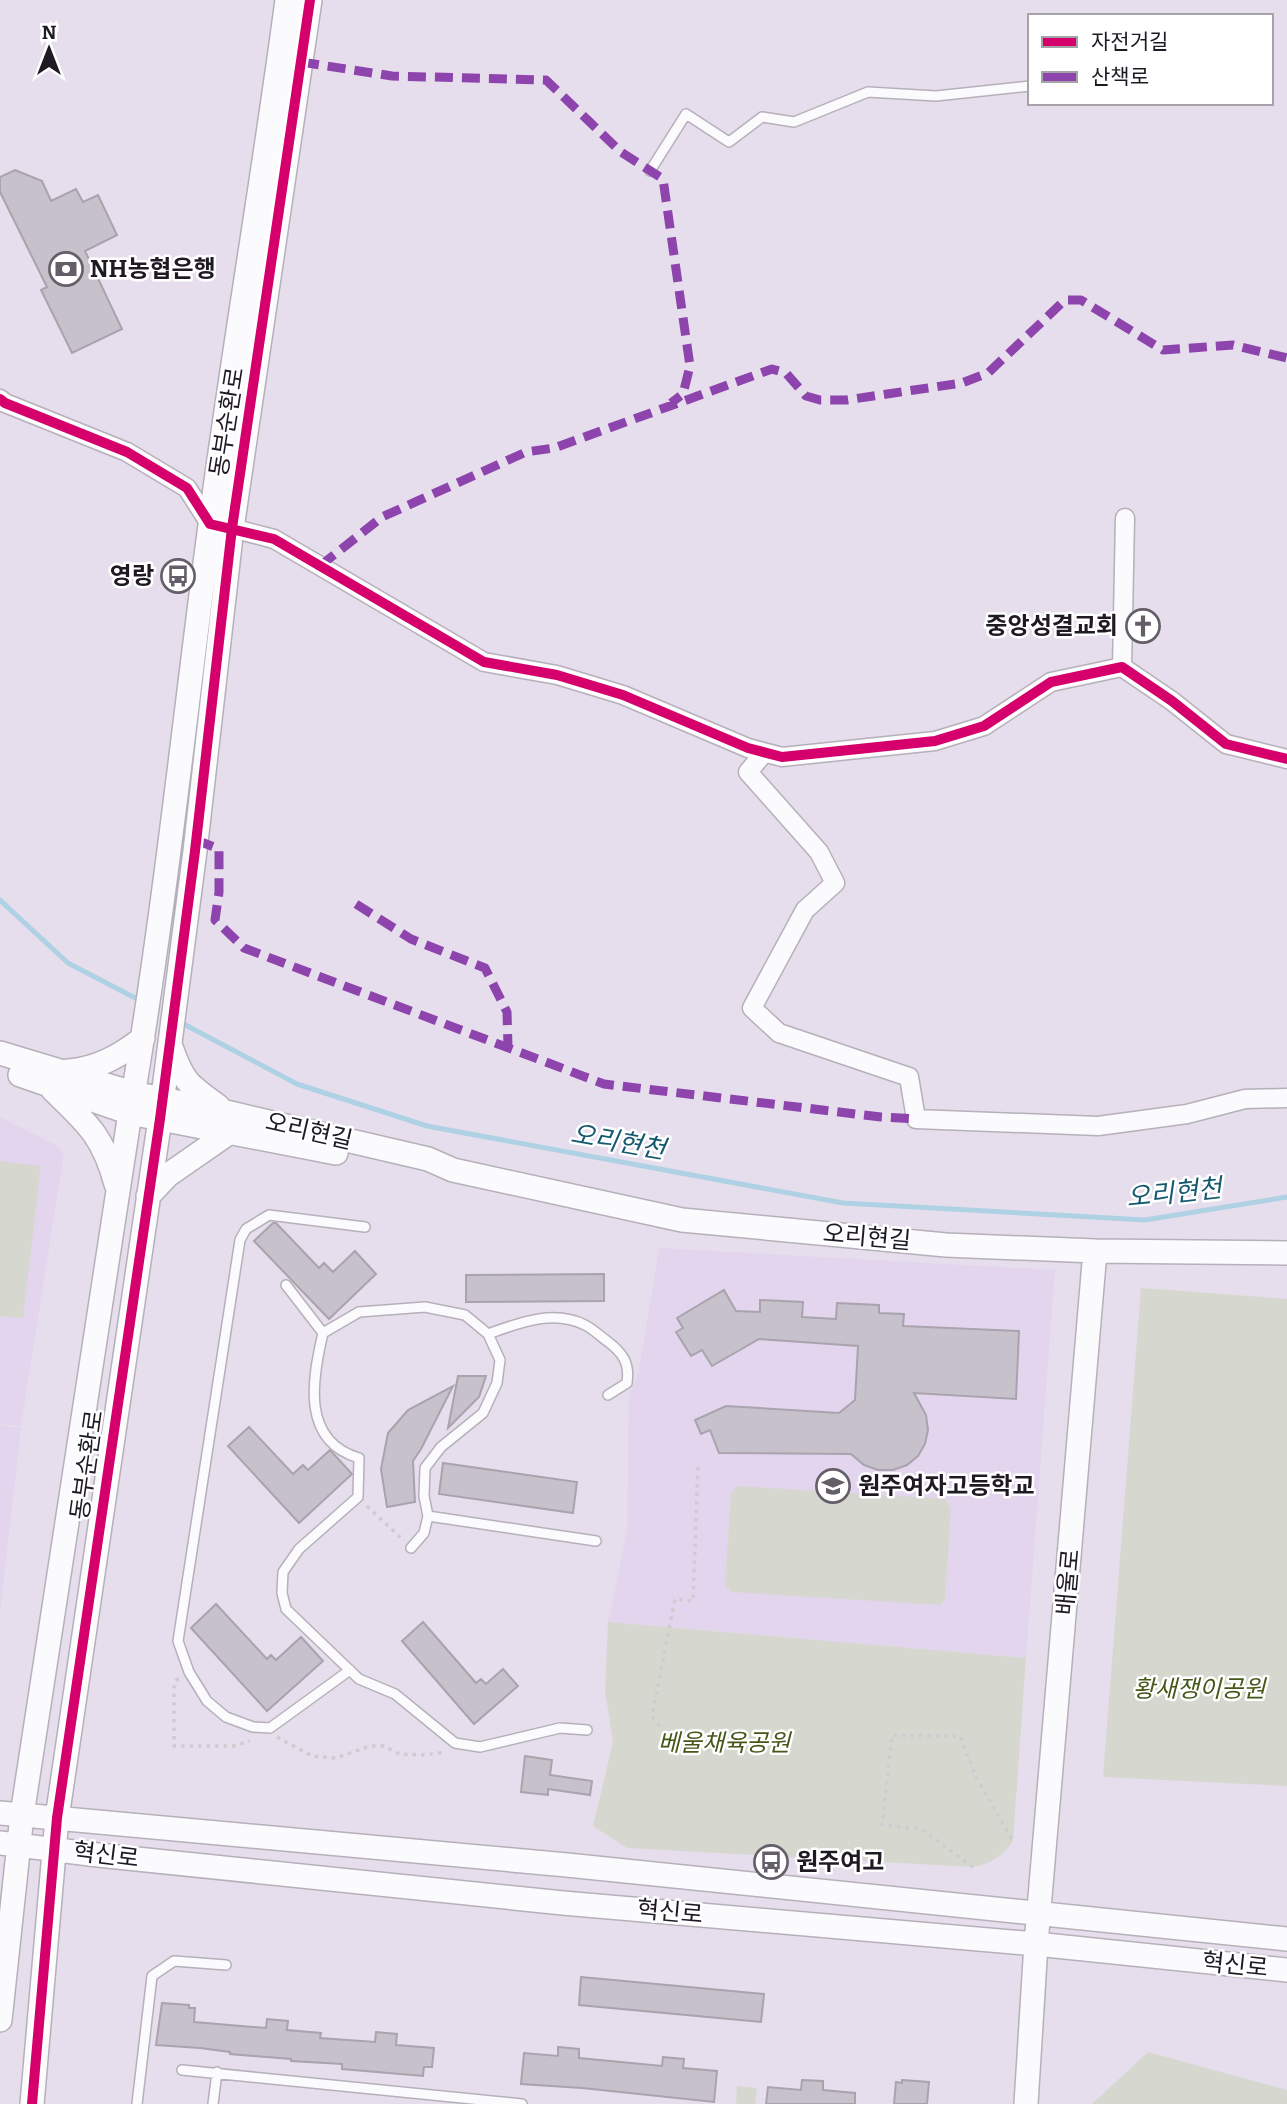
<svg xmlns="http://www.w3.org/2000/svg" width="1287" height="2104" font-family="Bitter,'Noto Sans KR',serif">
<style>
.built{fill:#e2d5ed}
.green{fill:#d6d8d0}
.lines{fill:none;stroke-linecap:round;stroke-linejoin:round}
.stream{stroke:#afd1e4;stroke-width:5}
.building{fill:#c7c1cc;stroke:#a9a3ae;stroke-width:2}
.service-casing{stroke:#b6b0ba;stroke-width:12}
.minor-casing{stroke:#b6b0ba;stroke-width:21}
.tertiary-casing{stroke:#b6b0ba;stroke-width:26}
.path{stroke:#ceccd0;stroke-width:3.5;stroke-dasharray:3.5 5;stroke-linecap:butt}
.service{stroke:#fbfafc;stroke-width:9}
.minor{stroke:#fbfafc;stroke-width:18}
.tertiary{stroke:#fbfafc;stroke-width:23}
.quiet{stroke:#8e44ad;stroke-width:9;stroke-dasharray:18 9;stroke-linecap:butt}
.cycleway-casing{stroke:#fff;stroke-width:15}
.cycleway{stroke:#d6006c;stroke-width:10}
.labels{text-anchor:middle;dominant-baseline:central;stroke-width:5;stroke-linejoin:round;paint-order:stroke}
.poi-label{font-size:24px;font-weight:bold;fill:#1e1922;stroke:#fff;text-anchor:start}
.street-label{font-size:24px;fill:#1e1922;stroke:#fff}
.park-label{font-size:24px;font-style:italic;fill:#445819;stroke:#fff}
.water-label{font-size:26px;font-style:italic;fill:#15596e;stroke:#fff}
</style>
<rect width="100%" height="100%" fill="#e6deec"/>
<path class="built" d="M0 1117 54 1144 64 1153 21 1426 0 1424Z
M659 1248 1055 1270 1026 1658 608 1622 627 1530 629 1394 638 1375Z
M0 1425 21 1428 0 1613Z"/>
<path class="green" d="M0 1161 41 1166 23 1318 0 1316Z
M1141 1288 1287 1299V1786L1103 1777Z
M737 1486 945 1499 951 1508 945 1600 941 1605 731 1592 725 1584 731 1493Z
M608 1622 1026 1658 1013 1841C1002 1857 992 1863 973 1867L627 1848 593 1826 613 1742 605 1691Z
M1148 2052 1287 2090V2104H1092Z
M737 2086 757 2088 755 2104H736Z"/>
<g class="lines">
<path class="stream" d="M0 900 68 963 141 1001
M178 1021 297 1084 427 1126 843 1203 1145 1220 1287 1197"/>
</g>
<path class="building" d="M15 170 42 181 51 201 76 189 83 202 98 195 117 235 85 251 122 329 72 353 41 290 47 287 0 192V177Z
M273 1223H276L319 1268 324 1263 333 1272 355 1251 376 1274 329 1319 254 1241Z
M604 1274V1301L466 1302V1275Z
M724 1290 736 1311 760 1312V1300L803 1302 802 1317 836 1319 837 1303 879 1305V1313L904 1314 903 1326 1019 1331 1016 1399 914 1393 926 1415 928 1430 925 1444 918 1456 907 1465 893 1470H878L864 1465 851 1454 719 1453 710 1430 701 1434 695 1420 726 1406 839 1413 855 1400 858 1346 759 1339 712 1366 702 1350 691 1356 676 1332 683 1328 677 1318Z
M458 1376H486L479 1397 448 1428Z
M453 1386 421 1449 413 1461 415 1502 387 1507 381 1469 388 1433 408 1410Z
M249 1427 293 1474 303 1465 308 1470 330 1450 352 1474 299 1523 228 1446Z
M443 1463 577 1482 573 1513 439 1494Z
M216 1604 267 1659 271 1655 276 1660 301 1637 323 1661 267 1711 191 1628Z
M423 1622 476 1683 481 1679 486 1684 503 1669 518 1686 474 1724 402 1641Z
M525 1756 552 1760 550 1775 592 1781 590 1795 548 1789V1795L521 1792Z
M581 1977 764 1994 761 2022 579 2005Z
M162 2003 189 2005V2008H195L194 2022 266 2028 267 2019 288 2021 287 2030 321 2033 320 2038 375 2042 376 2032 397 2034 396 2045 434 2048 432 2067H424L423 2076 342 2069V2064L291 2061V2059L230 2054V2052L200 2048 156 2045Z
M558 2047 579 2049V2058L662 2066 663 2057 684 2059 683 2068 717 2071 714 2102 582 2088 521 2084 524 2053 558 2056Z
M802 2080 823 2081V2090L855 2093V2104H766L768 2087 801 2090Z
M902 2080 929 2082 927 2104H894L896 2082 902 2083Z"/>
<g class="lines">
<g class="service-casing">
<path id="service" d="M650 171 686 114 729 142 762 117 794 122 868 92 936 96 1030 86
M286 1285 323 1333C312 1380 301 1441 359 1458L358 1497 299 1549 283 1572 282 1593 286 1609 359 1679 395 1694 455 1743 480 1747 560 1728 587 1730
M323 1333 359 1312 425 1307 465 1315 488 1334 500 1360 497 1383 483 1413 441 1447 425 1468 424 1496 428 1516 424 1533 411 1548
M488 1334C519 1323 553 1309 585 1325 593 1329 600 1336 607 1341 623 1353 630 1363 627 1383L608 1395
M428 1516 596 1541
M350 1670 270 1728 253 1727 226 1717 207 1701 189 1672 178 1641 240 1240 246 1229 269 1215 365 1227
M182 2070 522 2104
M137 2104 152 1976 174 1961 226 1965
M213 2104 217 2072"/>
</g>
<g class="minor-casing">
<path id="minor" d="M0 399 5 403 127 452 187 488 210 524
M232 528 274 539 484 662 557 675 623 695 748 748 782 757 935 741 984 726 1051 682 1122 667 1172 701 1226 744 1287 759
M1122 667 1125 518
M764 753 748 772 819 852 835 883 805 910 752 1008 779 1033 909 1077 916 1119 1098 1126 1187 1114 1245 1099 1287 1098"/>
</g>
<g class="tertiary-casing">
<path id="tertiary" d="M171 1047C183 1082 189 1085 218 1106
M0 1053 133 1093 226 1112 428 1159 453 1170 682 1220 946 1245 1095 1251 1287 1253
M68 1071C97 1069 120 1056 143 1038
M20 1075 130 1113 336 1153
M53 1090C88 1124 103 1136 116 1184
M148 1196 168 1175 230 1132
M0 1813 567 1865 1287 1939
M0 1843 98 1855 563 1903 1036 1944 1287 1970
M0 2020 22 1815 130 1113C164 918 184 721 210 525 233 350 264 175 287 0
M32 2104 57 1818 160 1119 195 851 232 528 310 0
M1026 2104 1036 1944 1095 1251"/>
</g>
<path class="path" d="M698 1467 693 1601 675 1599 652 1716 674 1746 727 1752
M367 1506 402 1539
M179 1679 176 1680 174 1688V1746H233L250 1741
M277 1737 312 1756 336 1758 370 1746H384L399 1754 425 1755 446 1752
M973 1867 921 1829 882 1825 892 1735 960 1736 977 1779 1013 1841"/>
<use href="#service" class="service"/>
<use href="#minor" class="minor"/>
<use href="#tertiary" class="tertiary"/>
<path class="quiet" d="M301 62 392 76 546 80 621 152 663 179 690 366 683 394 671 403
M320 566 382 517 526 452 554 448 772 369 786 373 806 396 820 400H846L962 383 988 373 1065 300H1081L1163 350 1233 345 1287 358
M196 840 219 849V892L215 920 244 948 604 1084 881 1117 916 1119
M356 904 411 939 485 968 507 1012 508 1047"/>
<g class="cycleway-casing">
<path id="cycleway" d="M0 399 5 403 127 452 187 488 210 524 274 539 484 662 557 675 623 695 748 748 782 757 935 741 984 726 1051 682 1122 667 1172 701 1226 744 1287 759
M32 2104 57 1818 160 1119 195 851 232 528 310 0"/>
</g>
<use href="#cycleway" class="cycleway"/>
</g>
<defs>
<g id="bank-ring" transform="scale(1.75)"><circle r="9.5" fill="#fff" stroke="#645e69" stroke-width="1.5"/><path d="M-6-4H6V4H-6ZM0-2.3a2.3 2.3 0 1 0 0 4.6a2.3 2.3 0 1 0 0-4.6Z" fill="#645e69"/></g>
<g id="bus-ring" transform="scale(1.75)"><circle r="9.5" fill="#fff" stroke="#645e69" stroke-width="1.5"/><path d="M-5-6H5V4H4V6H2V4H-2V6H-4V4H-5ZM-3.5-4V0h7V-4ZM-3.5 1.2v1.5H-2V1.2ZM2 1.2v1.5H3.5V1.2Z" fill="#645e69"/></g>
<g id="church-ring" transform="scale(1.75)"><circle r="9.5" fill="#fff" stroke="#645e69" stroke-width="1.5"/><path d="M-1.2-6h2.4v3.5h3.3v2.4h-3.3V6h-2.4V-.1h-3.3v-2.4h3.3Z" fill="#645e69"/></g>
<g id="school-ring" transform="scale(1.75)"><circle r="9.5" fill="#fff" stroke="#645e69" stroke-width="1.5"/><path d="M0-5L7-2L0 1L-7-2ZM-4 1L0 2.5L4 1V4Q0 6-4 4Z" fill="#645e69"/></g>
</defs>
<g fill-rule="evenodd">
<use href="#bank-ring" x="66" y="269"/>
<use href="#bus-ring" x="178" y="576"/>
<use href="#church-ring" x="1143" y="626"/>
<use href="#school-ring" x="833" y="1486"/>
<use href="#bus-ring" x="771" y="1862"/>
</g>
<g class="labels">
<g class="poi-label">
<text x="90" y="269">NH농협은행</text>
<text x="154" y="576" text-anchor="end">영랑</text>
<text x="1118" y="626" text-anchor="end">중앙성결교회</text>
<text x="858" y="1486">원주여자고등학교</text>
<text x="796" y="1862">원주여고</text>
</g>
<g class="street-label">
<text transform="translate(227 422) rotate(-81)">동부순환로</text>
<text transform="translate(309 1131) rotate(13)">오리현길</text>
<text transform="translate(867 1237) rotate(5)">오리현길</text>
<text transform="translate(87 1465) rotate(-82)">동부순환로</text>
<text transform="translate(1068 1582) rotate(-85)">배울로</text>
<text transform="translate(106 1855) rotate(7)">혁신로</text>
<text transform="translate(670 1912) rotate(5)">혁신로</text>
<text transform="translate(1235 1965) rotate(6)">혁신로</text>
</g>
<g class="park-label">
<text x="1199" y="1689">황새쟁이공원</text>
<text x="724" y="1743">베울채육공원</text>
</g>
<g class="water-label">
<text transform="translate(618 1142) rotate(10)">오리현천</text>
<text transform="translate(1174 1193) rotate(-6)">오리현천</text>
</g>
</g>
<rect x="1028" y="14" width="245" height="91" fill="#ffffff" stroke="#a5a3a7" stroke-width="2"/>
<rect x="1042" y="37" width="35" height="10" fill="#d6006c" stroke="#a5a3a7" stroke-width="2"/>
<text x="1091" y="49" font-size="21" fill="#1e1922">자전거길</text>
<rect x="1042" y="72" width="35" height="10" fill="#8e44ad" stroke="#a5a3a7" stroke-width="2"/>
<text x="1091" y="84" font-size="21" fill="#1e1922">산책로</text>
<g transform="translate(49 49)" stroke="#ffffff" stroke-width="5" paint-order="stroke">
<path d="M0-5L12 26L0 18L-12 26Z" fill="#1e1922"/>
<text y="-10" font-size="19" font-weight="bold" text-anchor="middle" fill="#1e1922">N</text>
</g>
</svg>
